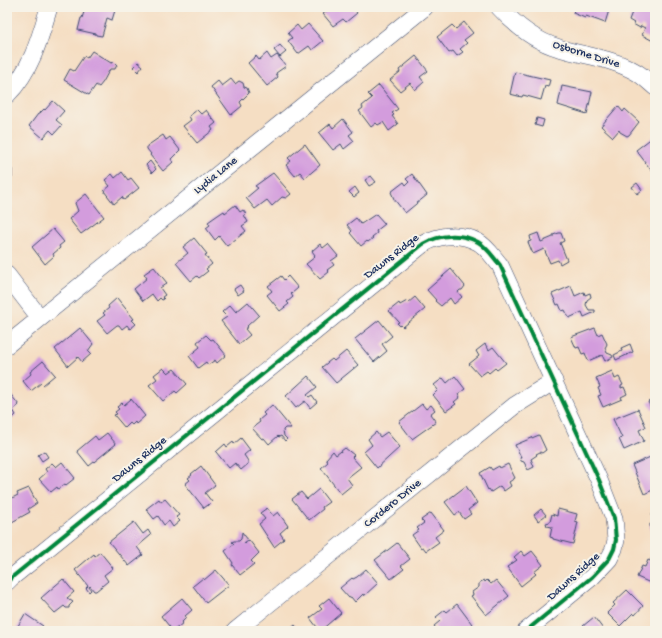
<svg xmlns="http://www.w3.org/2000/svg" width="662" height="638" font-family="'Gochi Hand',sans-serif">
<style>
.building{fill:#d39cdd}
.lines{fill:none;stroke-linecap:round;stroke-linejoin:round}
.minor-casing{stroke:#3c496d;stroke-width:18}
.minor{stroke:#fff;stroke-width:17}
.cycleway-casing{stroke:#f7f3e8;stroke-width:6}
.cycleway{stroke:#00873e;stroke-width:4}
.labels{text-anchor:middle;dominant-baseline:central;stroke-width:4;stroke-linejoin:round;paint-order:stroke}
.street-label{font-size:12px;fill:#1b2f5e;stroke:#f7f3e8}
</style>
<rect width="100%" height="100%" fill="#f7f3e8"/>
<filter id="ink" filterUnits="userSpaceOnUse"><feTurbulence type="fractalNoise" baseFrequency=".025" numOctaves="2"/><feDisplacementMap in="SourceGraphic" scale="8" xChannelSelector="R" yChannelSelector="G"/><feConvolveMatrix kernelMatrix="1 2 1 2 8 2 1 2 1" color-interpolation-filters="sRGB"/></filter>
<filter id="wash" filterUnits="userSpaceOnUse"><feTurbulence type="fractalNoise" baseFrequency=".012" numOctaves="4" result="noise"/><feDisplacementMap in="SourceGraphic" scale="16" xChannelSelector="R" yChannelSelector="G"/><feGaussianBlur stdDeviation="0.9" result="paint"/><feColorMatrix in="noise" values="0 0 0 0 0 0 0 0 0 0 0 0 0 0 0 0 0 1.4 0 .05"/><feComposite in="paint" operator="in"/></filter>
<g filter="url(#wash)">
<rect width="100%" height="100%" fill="#f5dec3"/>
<g id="blocks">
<path class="building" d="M87 7H116L112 20 107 18 102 36 96 35V34L78 30 81 18H82L84 12H85Z
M326 7H353L357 13 346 22 343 19 333 26 323 14 328 10Z
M575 7H610L605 23 586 16 585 18 573 13Z
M634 7H655V42L642 35 645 28 641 26 640 28 633 24 634 23 629 20Z
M464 22 473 33 464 40 467 43 460 49 463 52 457 56 453 51 449 53 437 37 452 25 456 29Z
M308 24 323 41 312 50 309 46 298 54 288 41 292 38 288 33 297 25 301 30Z
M280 45 286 52 280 57 274 50Z
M92 51 111 63 114 62 117 65 115 69H110L103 82 99 87 96 85 89 95 64 80 70 69 74 71 84 56 87 58Z
M267 53 271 59 277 55 286 66 276 73 278 77 267 86 248 63 256 56 259 60Z
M416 56 428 71 420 77 424 82 415 90 410 83 400 91 390 80 400 72 399 70Z
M138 62 143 66 138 72 133 67Z
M515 72 550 80 548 87 545 86 541 100 523 95 522 97 510 94Z
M231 79 235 84 239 81 243 83 244 87 247 88 249 93 240 102 242 106 231 115 211 87 218 81 222 86Z
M379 85 398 109 392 113 394 115 392 116 398 124 389 131 383 122 378 125 376 123 371 127 359 111 363 108 362 106 372 98 368 94Z
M562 86 592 92 587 114 558 105Z
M53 101 64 111 56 120 62 125 54 134 50 130 43 138 29 126 38 114H39L44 109 45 110Z
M618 106 623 112 625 109 639 122 629 135 627 136 620 132 619 130 613 137 601 126Z
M197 110 201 114 206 110 216 123 211 127 213 130 197 143 183 126 191 120 189 116Z
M537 118 544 120 542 127 535 125Z
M343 119 353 132 349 135 354 141 344 149 341 144 333 150 319 133 330 124 333 128Z
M163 135 166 140 170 137 180 150 171 159 173 162 163 171 150 155 151 154 147 149V146Z
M653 137 655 139V175L636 150Z
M305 144 320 165 305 178 300 172 295 176 286 165 291 161 288 158Z
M150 161 156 169 152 173 146 165Z
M7 168 12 169V178H7Z
M122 172 128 180 131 178 139 188 124 200 122 197 114 204 104 191 110 186 105 180 112 174 115 178Z
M273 173 291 194 286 198 282 197 272 206 267 200 255 209 246 198 258 188 255 186Z
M412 174 427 195 405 213 394 199 391 192 404 182 406 185 409 182 406 179Z
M371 176 376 182 369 186 365 180Z
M637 183 642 190 637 194 632 187Z
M355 187 359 193 354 197 349 192Z
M86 194 104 217 81 234 69 219 78 211 75 203Z
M235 205 240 212 243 210 246 214 244 215 248 222 242 226 246 231 227 246 219 236 215 240 206 228 210 225 208 222 218 215 224 211 225 213Z
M376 214 385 224 376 231 377 233 372 237 373 238 368 242 367 241 361 246 350 233 352 231 347 225 356 218 361 224Z
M53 229 64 242 59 246 60 248 53 254 54 256 45 264 32 247Z
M538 233 541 242 553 237V235L559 233H561L564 241 560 243 567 260 560 264 558 260 550 263 544 249 533 254 528 242 531 241 530 236Z
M194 238 207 254 205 255 212 264 206 269 208 271 199 278 197 276 191 281 176 263 188 253 183 247Z
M320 244 323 248 328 244 338 256 331 261 334 265 327 270 329 272 320 279 306 264 315 257 314 256 315 255 312 251Z
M154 267 167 283 160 288 165 295 162 297 164 299 162 300 160 298 157 301 152 294 143 301 134 289 147 278 144 274Z
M451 269 465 286 462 290H460L458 292 462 297 454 304 450 298 441 306 435 301 436 300 427 290Z
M281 276 284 280 288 276 298 288 291 294 293 297 287 302 289 304 280 311 267 295 272 291 268 286Z
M240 285 244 291 238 295 234 289Z
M571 286 575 296 584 292 585 295 590 293 591 297 587 300 586 305 589 310H595V312L584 317 582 312 569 318 565 310 562 311 559 304 557 305 552 294Z
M415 297 425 309 403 327 401 325 400 326 397 323 399 322 389 311 399 303 400 305 407 301 408 303Z
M117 298 134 319 132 320 136 324 130 329 127 325 122 329 119 325H117L107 333 97 321 105 315 103 313 109 308 108 306Z
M248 302 259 315 247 326 248 327 245 329 250 335 239 344 221 321 227 317 222 312 230 305 236 312Z
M379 320 392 336 382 344 387 351 374 362 355 339Z
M80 328 93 344 88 351 91 354 82 362 78 357 68 366 55 349Z
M595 328 598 335 602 333 607 344 605 348 607 353 612 355 613 357 605 361 602 355 588 361 585 353 582 354 579 347 576 348 571 337Z
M206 335 211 340 213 339 226 355 217 363 215 360 208 365 206 362 198 368 189 356 200 347 197 342Z
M485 344 489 350 493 347 506 363 497 370 495 368 489 373 487 371 480 376 469 364 479 356 476 351Z
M630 344 633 352 616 360 614 355 622 351 621 348Z
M346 351 358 365 336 383 322 367 332 359 334 361Z
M43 361 55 375 43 385 41 383 31 391 23 381 31 374 30 372Z
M163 368 168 373 174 369 187 384 177 393 175 391 163 401 149 385 157 379 154 375Z
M612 371 615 379 619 377 623 385 621 386V388L624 387 627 394 621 397 622 399 603 407 598 396 601 395 598 388 600 387 596 378Z
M308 376 317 387 307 395 309 397 312 395 317 402 310 408 305 401 296 408 286 396Z
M455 376 465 389 458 394 460 397 454 402 456 404 446 411 433 395 438 390 434 385 443 378 447 383Z
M8 391 19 405 13 410 16 415 10 420 7 417V392Z
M131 399 145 416 136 424 135 422 132 425 130 423 125 428 114 415 117 414 115 412 119 409 117 407 122 403 124 405Z
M655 399V409L652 410 648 402Z
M422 404 426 409 431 405 435 410 430 414 436 422 412 439 399 422Z
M272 405 291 428H285L283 430 284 436 287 439 285 441 281 436 279 437 278 436 269 444 264 438 262 439 252 428 260 422 259 420 265 415 263 413Z
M638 409 646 427 639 430 644 441 624 450 619 439 622 438 613 419Z
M376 432 380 437 387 432 400 447 377 468 364 452 372 445 368 439Z
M107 433 116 444 89 466 77 451 95 436 98 440Z
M539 435 546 450 542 453 540 452 536 454 537 455 531 459 534 467 528 470 524 462 521 461 520 458 521 457 515 445Z
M241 438 250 450 244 455 248 461V464L241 470 235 463 229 468 216 452 225 444 227 447 233 442 234 444Z
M345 448 354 455 352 457 361 467 347 478 352 485 341 494 321 468 328 462 326 459 333 451 336 455Z
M44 451 48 457 42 461 38 455Z
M655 455V489L644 494 632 465Z
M62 462 75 478 66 485 65 484 58 489 57 487 51 492 39 479 47 472 45 469 52 463 56 467Z
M508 464 515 478 509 482 511 486 504 491 500 486 491 492 489 489 488 490 480 473 490 467 492 470 499 466 500 468Z
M201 466 215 485 205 493 212 502 204 508 185 484 190 480 188 478 192 475 191 474Z
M466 486 477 503 468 510 471 514 464 519 459 512 455 515 445 502Z
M29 488 37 503 28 509 30 512 12 522 7 513V493L11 498H12L18 495 17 493Z
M319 489 329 502 322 507 323 509 309 520 292 499 301 492 307 499Z
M159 499 161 502 165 499 179 515 176 517 180 521 173 527 169 521 164 525 158 516 154 519 146 509Z
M267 508 273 516 278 512 288 526 280 533 284 539 274 547 259 524 265 519 260 513Z
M541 509 546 515 538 521 534 515Z
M558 509 577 514 575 521 578 522 573 544 553 539V538L550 537 552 527 547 526 546 523 550 522 552 514 557 516Z
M431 513 444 530 435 537 439 542 426 551 423 547 421 548 412 535 419 530 417 528 424 523 421 520Z
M652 514H655V536H651L650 524H653Z
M134 522 143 534 148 530 151 535 137 547 143 555 129 566 109 542Z
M242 532 248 540 244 543 245 544 249 540 259 553 251 561 254 564 240 575 232 565 233 563 225 551 234 544 232 542 234 541H239L241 539Z
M397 543 410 559 401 566 404 569 391 579 375 560Z
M521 551 525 556 532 551 543 565 534 572 536 574 521 586 507 567 517 560 514 557Z
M655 551V585L637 577 642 566 645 567 648 560 650 561Z
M100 552 113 568 104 575 108 581 96 591H94L90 586 89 587 91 590 89 592 86 588 88 586 75 570 94 554 95 556Z
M366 569 378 583 364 596 363 594 355 602 351 597 349 598 340 588 352 578 353 579 357 577Z
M216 570 229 585 206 603 193 586 203 578 204 580Z
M63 579 74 592 67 598 73 602 69 606V608H66L64 606 55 613 41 598Z
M484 580 485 582 487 580 491 584 496 580 509 596 486 615 471 596 473 595 472 592 479 587V583Z
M627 590 643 606 635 615 633 613 620 626 607 613 615 605 613 603Z
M182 598 192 610 185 616 186 618 182 622 183 623 173 631 161 616Z
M329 598 341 613 320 631 310 618 322 609 319 606Z
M457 604 472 624 463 631 461 630 459 631H438L434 626 440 621 436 617 445 610 447 612Z
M25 614 43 626 40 631H15Z
M594 617 603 629 601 630 602 631H581L585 628 583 626Z
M295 625 300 631H288Z"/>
</g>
</g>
<g filter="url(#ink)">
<use href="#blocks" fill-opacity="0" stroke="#3c496d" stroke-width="1"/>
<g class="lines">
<g class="minor-casing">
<path id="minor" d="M499 7C515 25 535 41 559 48 584 56 612 58 636 72 643 76 649 82 655 87
M7 95C31 71 40 38 49 7
M7 275 40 318
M7 345 425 7
M7 582 11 578 423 244C440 234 461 233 478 242 487 247 493 257 500 265L599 480 614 518 616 540 614 549 609 559 592 577 526 631
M235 631 514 406 554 381"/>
</g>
<use href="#minor" class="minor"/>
<g class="cycleway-casing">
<path id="cycleway" d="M7 582 11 578 423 244C440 234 461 233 478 242 487 247 493 257 500 265L599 480 614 518 616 540 614 549 609 559 592 577 526 631"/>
</g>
<use href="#cycleway" class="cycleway"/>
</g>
</g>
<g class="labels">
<g class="street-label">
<text transform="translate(586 55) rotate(17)">Osborne Drive</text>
<text transform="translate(216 176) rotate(-39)">Lydia Lane</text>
<text transform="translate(392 257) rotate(-38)">Dawns Ridge</text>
<text transform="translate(140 460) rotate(-39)">Dawns Ridge</text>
<text transform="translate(393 504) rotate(-39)">Cordero Drive</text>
<text transform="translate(574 577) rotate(-42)">Dawns Ridge</text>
</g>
</g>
<rect width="662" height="638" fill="none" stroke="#f7f3e8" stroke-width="24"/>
</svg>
